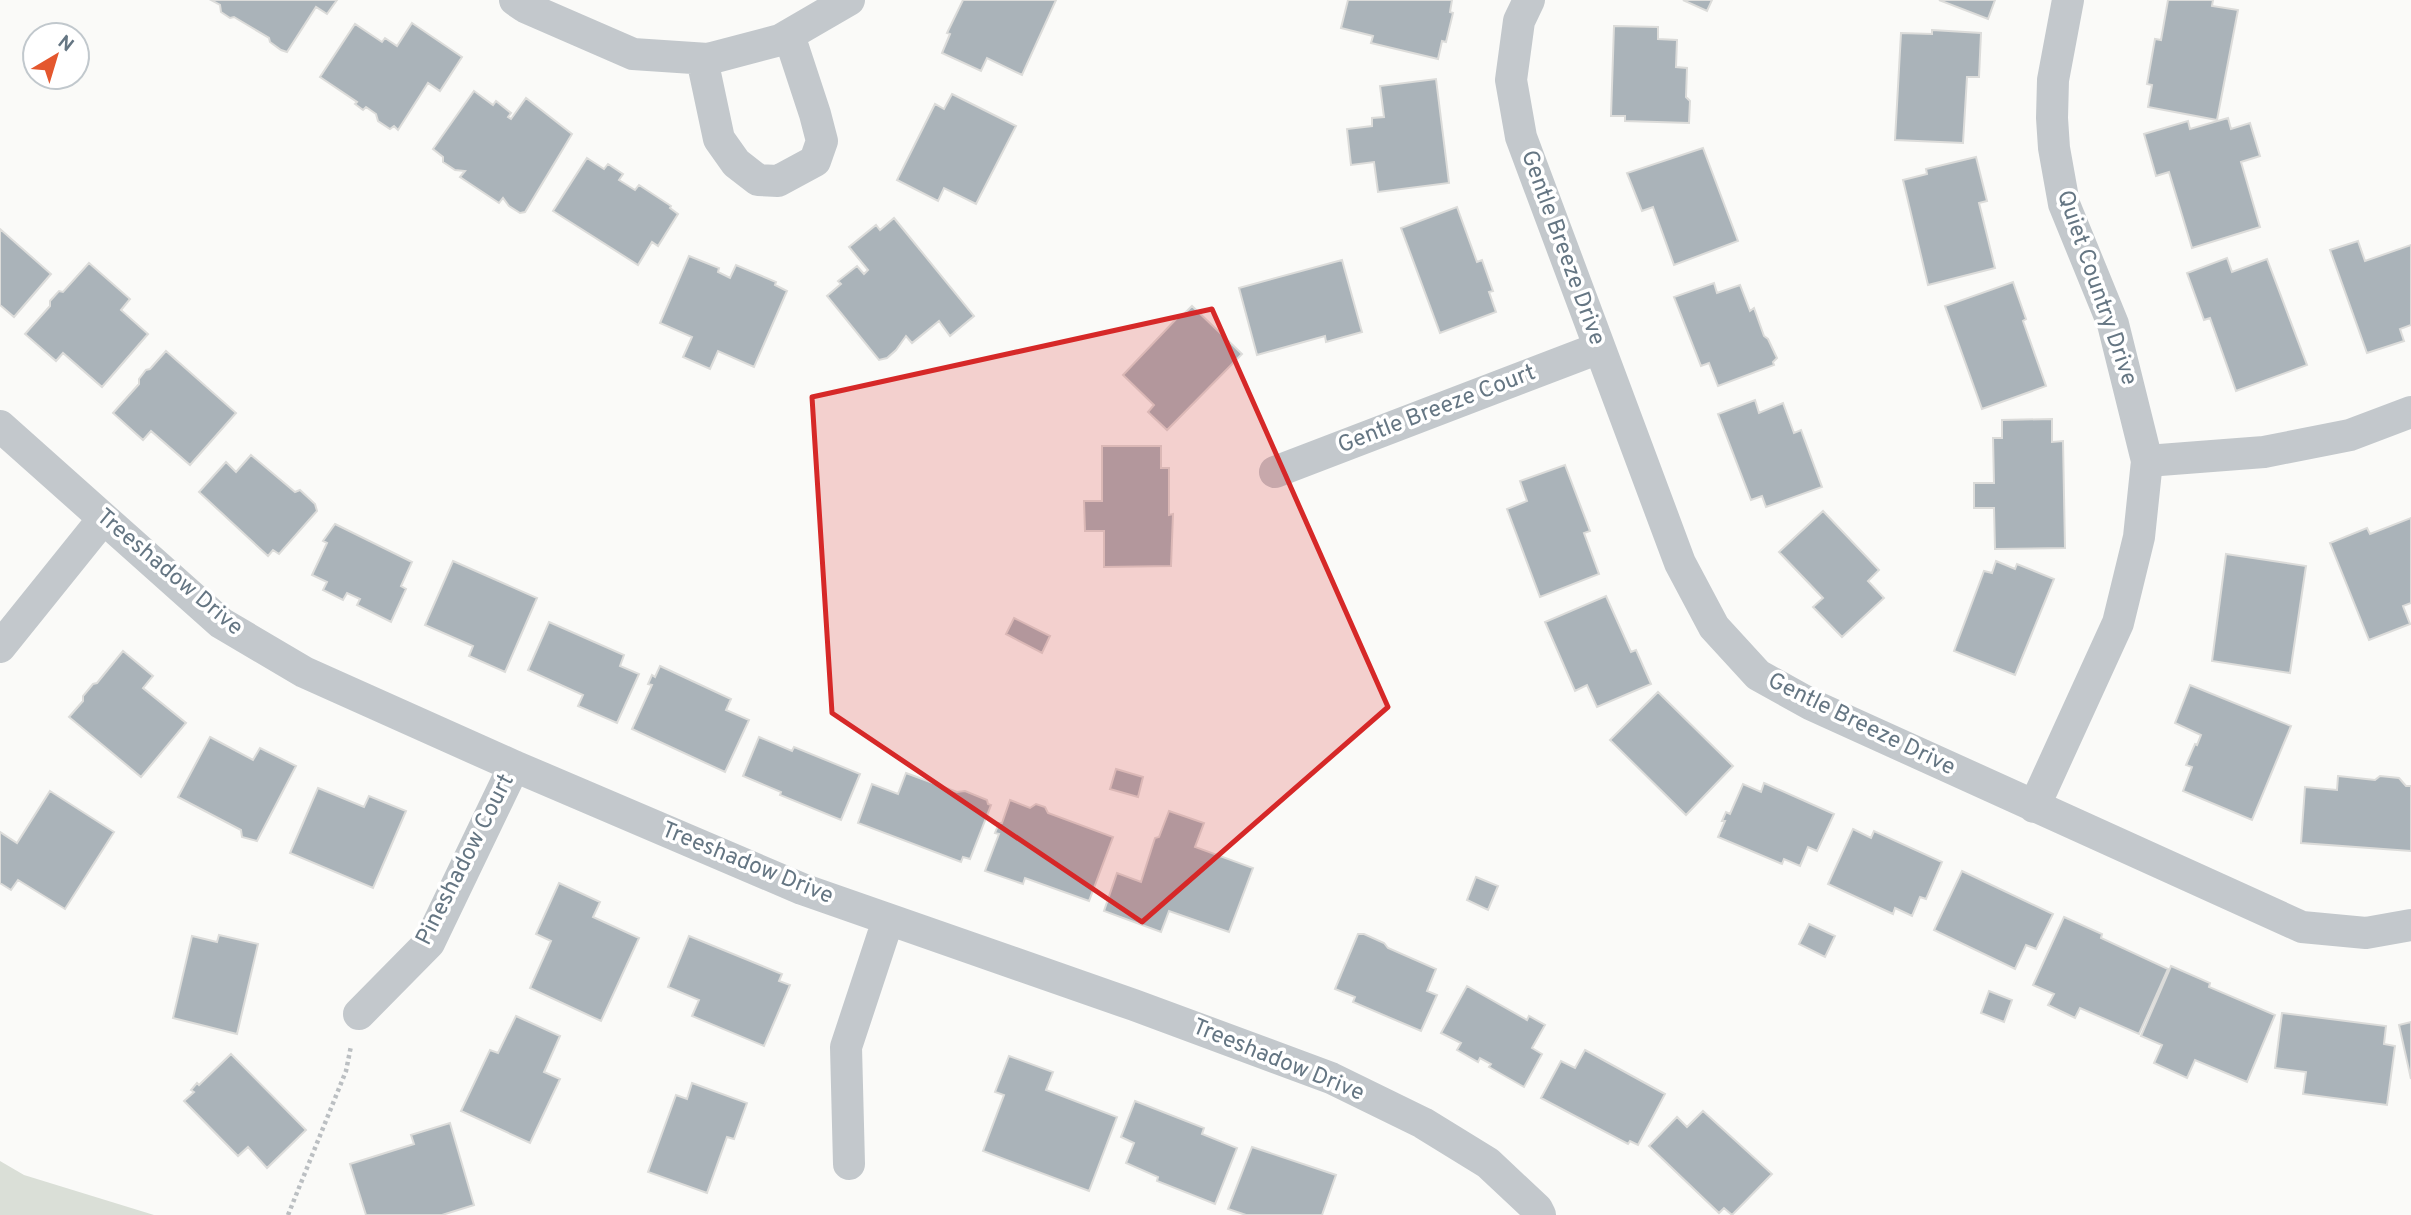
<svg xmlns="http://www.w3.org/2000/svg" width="2411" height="1215" font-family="Overpass,sans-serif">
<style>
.green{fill:#dadfd7}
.building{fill:#aab3b9;stroke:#dcdcda;stroke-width:2}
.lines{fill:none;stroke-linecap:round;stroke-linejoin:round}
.path{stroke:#bbbfc2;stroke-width:4.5;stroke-dasharray:3.5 3.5;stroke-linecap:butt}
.minor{stroke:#c3c8cc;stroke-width:32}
.marked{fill:#d62828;fill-opacity:0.2;stroke:#d62828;stroke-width:5;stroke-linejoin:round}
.labels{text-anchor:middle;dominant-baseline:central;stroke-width:7;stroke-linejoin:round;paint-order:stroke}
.street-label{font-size:23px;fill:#657683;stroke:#fff}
</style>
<rect width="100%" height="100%" fill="#fafaf8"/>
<path class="green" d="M0 1161 24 1175 154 1215H0Z"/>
<path class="building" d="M211 0H337L327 14 316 7 287 52 281 50 270 42 269 38 234 17 230 18 221 12 220 5Z
M963 0H1056L1022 75 987 58 981 71 942 53 950 34 947 33Z
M1348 0H1452L1450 12 1453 13 1446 42 1442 41 1438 59 1371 43 1373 36 1341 28Z
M1683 0H1712L1707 11Z
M1939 0H1995L1988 19Z
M2168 0H2213L2212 6 2238 10 2217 120 2148 107 2152 85 2147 84 2155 39 2161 40Z
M412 23 462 57 440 91 428 83 398 130 394 126 390 129 378 121 376 114 366 107 363 110 355 104 357 102 320 77 355 24 382 42 385 38 397 46Z
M1614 26 1658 27V39L1677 40 1676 67 1687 68 1686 97 1690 101 1689 123 1625 121V116H1611Z
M1932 30 1981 33 1979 77H1967L1963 143 1895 140 1901 33 1932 34Z
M1436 79 1449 183 1378 192 1374 162 1351 165 1347 129 1372 126V118L1384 117 1380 86Z
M474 91 493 105 496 101 511 113 508 117 511 119 526 98 572 134 525 212 520 213 509 206 503 198 499 203 460 177 465 171 455 170 443 162V157L433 149Z
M952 94 1016 126 976 204 944 188 938 201 897 180 935 104 944 109Z
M2228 118 2231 129 2250 123 2260 156 2241 162 2260 227 2192 248 2169 172 2156 176 2144 134 2188 121 2190 129Z
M1703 148 1738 241 1674 265 1653 207 1642 211 1627 173Z
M1976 157 1987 201 1979 203 1995 268 1928 285 1903 180 1927 174 1926 169Z
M587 158 604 169 608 164 623 174 619 180 635 190 639 185 671 206 670 208 678 214 658 246 652 242 638 265 553 211Z
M1457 207 1477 262 1482 260 1493 291 1489 292 1496 312 1440 333 1401 228Z
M894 218 974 316 950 336 939 321 912 343 906 336 896 350 887 358 879 360 827 296 841 284 838 281 857 266 864 274 868 270 849 247 876 225 880 230Z
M0 229 51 274 14 317 0 305Z
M2358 241 2365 261 2411 245V325L2400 329 2404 341 2367 353 2330 250Z
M689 256 719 268 718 272 730 278 736 265 776 282 775 285 787 291 754 367 718 351 710 369 683 357 692 337 660 323Z
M2227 258 2232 272 2267 259 2307 365 2236 391 2210 318 2204 320 2187 273Z
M1342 260 1362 332 1326 342 1325 336 1257 355 1239 288Z
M89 263 130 299 121 310 148 334 102 387 63 353 56 361 25 334 50 306V301L59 291 63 292Z
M2013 282 2026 319 2023 321 2046 386 1982 409 1945 306Z
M1714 283 1717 293 1740 285 1750 311 1754 308 1764 336 1768 339 1777 358 1773 362 1774 365 1718 386 1709 363 1701 366 1674 297Z
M1192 306 1242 354 1167 430 1148 412 1154 405 1123 375 1179 316 1181 317Z
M166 351 236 413 190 465 151 431 143 440 113 413 139 384V379L146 370 150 369Z
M1755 400 1759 413 1783 403 1794 433 1801 430 1822 487 1766 507 1762 496 1751 500 1718 414Z
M2052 419V442L2063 441 2065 548 1995 549 1994 508H1974V483H1994L1993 438H2002V420Z
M1102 446H1161V468H1169V515L1173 514 1171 566 1104 567V531H1085L1084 501H1102Z
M251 455 295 492 300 490 315 504 317 511 279 554 273 550 268 556 199 492 226 462 236 472Z
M1565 465 1590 531 1584 533 1599 574 1540 597 1507 509 1527 501 1520 481Z
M1823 511 1879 570 1868 581 1884 598 1842 637 1813 607 1823 598 1779 552Z
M2411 518V603L2403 606 2410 624 2369 640 2330 543 2367 528 2370 534Z
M335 524 412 562 401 586 406 589 391 622 357 605 360 599 347 593 343 600 323 590 327 582 312 575 327 543 323 541Z
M2226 554 2306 566 2290 673 2212 661Z
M453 561 537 598 505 672 469 656 473 646 425 625Z
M1996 561 2015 569 2017 564 2054 579 2015 675 1954 651 1984 571 1992 573Z
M1606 596 1631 652 1636 650 1651 684 1597 707 1587 685 1575 691 1545 622Z
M1014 618 1050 636 1042 653 1006 634Z
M549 622 624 655 620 666 639 674 617 723 578 706 583 695 528 670Z
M123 651 153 676 143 688 186 723 141 777 69 717 83 701V696L93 684 97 683Z
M660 666 731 699 726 710 749 720 725 772 632 729 652 685 648 684 652 675 655 677Z
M2190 685 2291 726 2252 820 2183 791 2192 767 2186 765 2195 744 2197 745 2201 735 2175 723Z
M1658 692 1733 766 1686 815 1610 740Z
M210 737 253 760 260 748 296 766 257 841 242 837 241 830 178 797Z
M759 737 792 751 794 747 860 774 841 820 780 795 781 792 743 776Z
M1116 769 1143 777 1138 797 1110 789Z
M906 773 957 792 965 791 987 800 988 804 991 805 970 859 963 857 961 862 858 823 872 784 898 794Z
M2338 776 2375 780 2380 776 2399 778 2406 786H2411V851L2301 843 2305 787 2337 790Z
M1764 783 1834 814 1817 851 1808 847 1800 866 1784 859 1782 864 1718 837 1725 821H1722L1726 812 1730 814 1743 784 1761 792Z
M318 788 364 807 369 796 406 811 373 888 290 853Z
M50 791 114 832 65 909 18 880 11 890 0 883V832L17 843Z
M1010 800 1030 808 1036 804 1045 807 1048 813 1113 837 1089 901 1025 878 1023 884 985 871 999 834 995 833 999 823H1002Z
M1169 811 1204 823 1195 847 1253 868 1229 932 1169 911 1161 932 1104 911 1117 873 1141 882 1155 838 1159 837Z
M1853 829 1871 838 1874 831 1942 862 1926 899 1920 897 1912 916 1895 908 1893 914 1828 884Z
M1962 871 2053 914 2036 949 2026 945 2015 969 1934 930Z
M1476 877 1498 886 1488 910 1467 900Z
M559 883 600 902 593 917 639 938 601 1021 530 988 551 941 536 934Z
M2064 917 2102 934 2101 938 2168 969 2139 1034 2080 1008 2075 1018 2048 1005 2054 994 2033 985Z
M1809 924 1835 936 1825 957 1799 944Z
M1358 934H1364L1384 943 1388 948 1436 969 1427 991 1437 995 1421 1031 1353 1002 1355 997 1335 989Z
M219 935 258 944 237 1034 173 1018 192 936 217 942Z
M689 936 782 974 779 981 790 985 764 1046 692 1016 699 1000 668 987Z
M2171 966 2210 983 2209 987 2275 1015 2247 1082 2195 1060 2187 1078 2154 1063 2162 1045 2141 1036Z
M1467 986 1527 1020 1529 1016 1545 1025 1532 1048 1542 1054 1524 1087 1489 1067 1491 1064 1480 1058 1478 1062 1457 1050 1461 1043 1441 1033Z
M1989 991 2012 1000 2004 1022 1981 1013Z
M2282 1013 2386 1026 2384 1044 2395 1046 2387 1105 2303 1094 2306 1072 2275 1068Z
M516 1016 560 1036 544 1072 560 1079 530 1143 461 1111 490 1050 498 1053Z
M2411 1022V1079L2399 1025Z
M1585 1050 1665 1094 1638 1145 1630 1141 1628 1144 1541 1098 1561 1061 1575 1068Z
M231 1054 306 1130 267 1168 248 1147 238 1156 184 1101 194 1092 191 1090 197 1083 199 1085Z
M1009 1056 1053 1072 1046 1090 1117 1117 1089 1191 983 1151 1004 1095 995 1092Z
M692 1083 747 1103 734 1139 727 1137 707 1193 648 1172 676 1095 687 1099Z
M1135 1101 1204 1128 1202 1134 1237 1148 1215 1204 1157 1181 1158 1177 1126 1163 1134 1143 1121 1137Z
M1703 1111 1772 1174 1732 1215 1724 1208 1719 1213 1649 1146 1677 1117 1687 1127Z
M450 1123 474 1205 442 1215H366L350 1164 414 1144 411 1135Z
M1252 1147 1336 1175 1322 1215H1246L1228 1209Z"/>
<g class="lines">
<path class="path" d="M288 1215 346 1071 351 1046"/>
<path class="minor" d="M515 0 525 7 633 54 708 59 780 40 849 0
M1529 0 1519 21 1511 80 1521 137 1680 563 1714 627 1758 675 1812 705 2302 927 2366 933 2411 925
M702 59 719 139 736 163 758 180 778 181 815 161 822 141 815 114 789 35
M0 426 221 623 304 672 514 766 802 889 1134 1005 1331 1078 1423 1123 1488 1163 1537 1209 1540 1215
M2147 461 2264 452 2350 435 2411 412
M1275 472 1599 348
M0 647 103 519
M2034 807 2118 623 2139 537 2147 461 2113 324 2064 204 2054 148 2052 118 2053 80 2068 0
M359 1014 429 943 514 766
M849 1164 846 1047 888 920"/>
</g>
<path class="marked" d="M1212 309 1388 707 1142 922 832 713 812 397Z"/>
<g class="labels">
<g class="street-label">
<text transform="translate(1562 248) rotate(70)">Gentle Breeze Drive</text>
<text transform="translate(2096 288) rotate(71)">Quiet Country Drive</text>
<text transform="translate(1437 410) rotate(-21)">Gentle Breeze Court</text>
<text transform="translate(169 573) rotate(40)">Treeshadow Drive</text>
<text transform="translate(1861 725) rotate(26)">Gentle Breeze Drive</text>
<text transform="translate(466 860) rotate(-63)">Pineshadow Court</text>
<text transform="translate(747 864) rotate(22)">Treeshadow Drive</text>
<text transform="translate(1278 1061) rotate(22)">Treeshadow Drive</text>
</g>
</g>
<g transform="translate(56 56) rotate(38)"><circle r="33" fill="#ffffff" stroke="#c1c8cd" stroke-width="2"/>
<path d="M0-5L12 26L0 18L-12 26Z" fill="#e4572e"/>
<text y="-10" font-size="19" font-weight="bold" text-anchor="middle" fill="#657683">N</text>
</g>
</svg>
